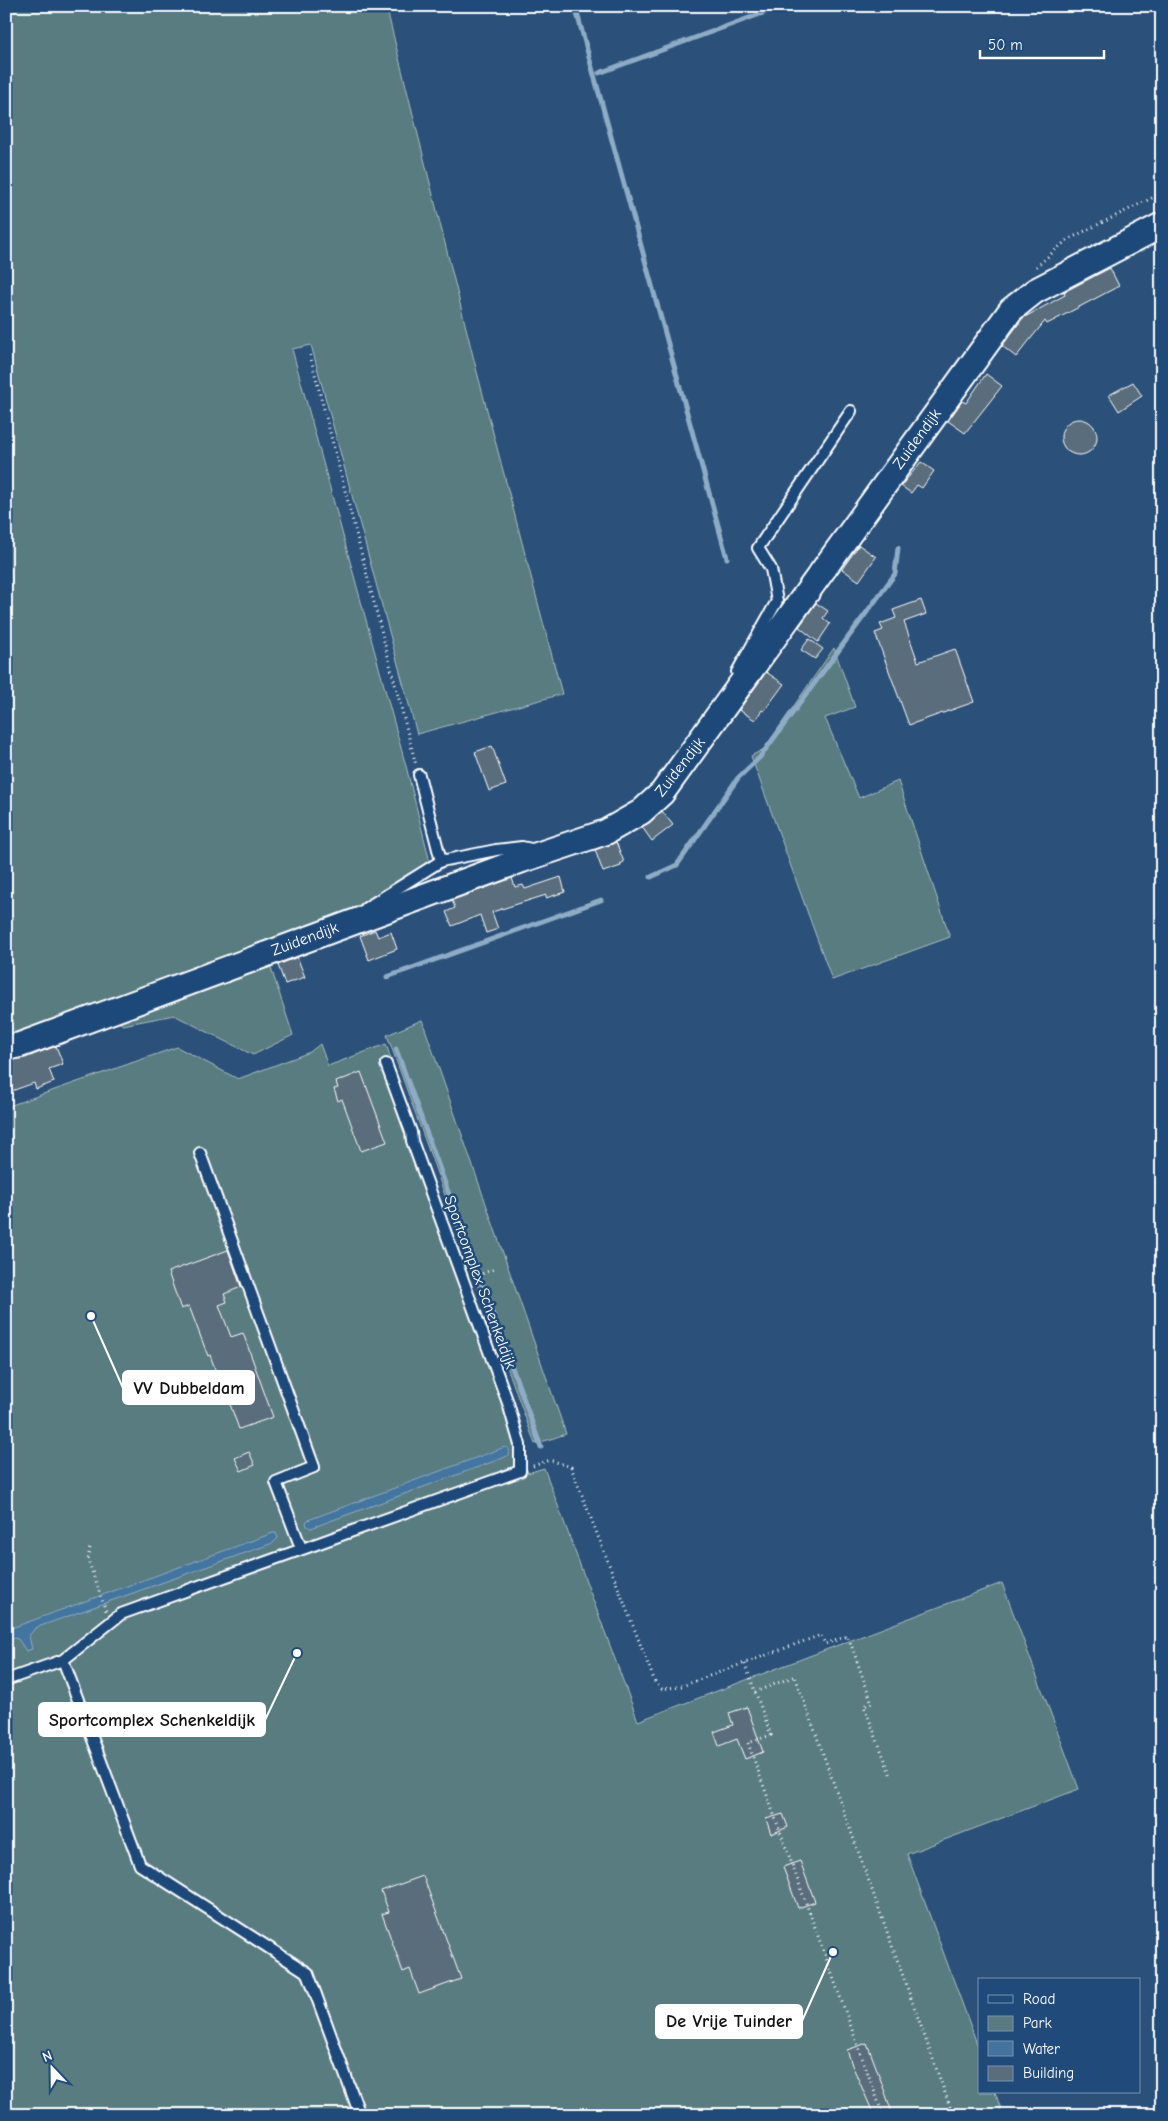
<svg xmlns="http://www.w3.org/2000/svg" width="1168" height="2121" font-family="'Comic Neue',sans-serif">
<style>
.green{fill:#597b80;stroke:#acbdc0}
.water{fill:#43749f;stroke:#8eacc5}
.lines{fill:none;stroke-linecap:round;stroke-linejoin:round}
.stream{stroke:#8eacc5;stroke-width:5}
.building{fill:#5a6d7c;stroke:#fff}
.service-casing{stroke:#fff;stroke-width:14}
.tertiary-casing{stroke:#fff;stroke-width:28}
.path{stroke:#fff;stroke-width:3;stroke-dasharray:1 4;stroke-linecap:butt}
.service{stroke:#1f4a7a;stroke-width:10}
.tertiary{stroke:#1f4a7a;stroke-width:24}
.labels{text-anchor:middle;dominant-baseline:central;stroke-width:5;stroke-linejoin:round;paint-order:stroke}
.street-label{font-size:16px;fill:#fff;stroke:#1f4a7a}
.leader{fill:none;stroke:#fff;stroke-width:2}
.callout-dot{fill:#fff;stroke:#1f4a7a;stroke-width:2}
.callout{fill:#fff;stroke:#fff;stroke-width:2}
.callout-label{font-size:18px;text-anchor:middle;font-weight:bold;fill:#111}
</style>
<rect width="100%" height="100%" fill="#2b517a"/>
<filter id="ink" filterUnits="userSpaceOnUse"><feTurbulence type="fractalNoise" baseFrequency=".02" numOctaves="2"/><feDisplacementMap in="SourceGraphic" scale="10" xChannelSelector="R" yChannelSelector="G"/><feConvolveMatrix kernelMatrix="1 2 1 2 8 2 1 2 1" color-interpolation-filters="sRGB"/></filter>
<g filter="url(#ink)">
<path class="green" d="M6 6H386L477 372 562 694 417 734 311 345 292 349 407 770 429 858 426 870 314 928 6 1038Z
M834 648 855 707 825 718 859 798 898 781 950 937 832 980 751 756 764 749Z
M269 962 293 1035 253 1055 174 1015 123 1025 114 1019Z
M422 1020 566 1434 535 1444 387 1035Z
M320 1044 328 1066 386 1044 528 1473 544 1468 638 1721 1002 1583 1079 1789 907 1854 979 2049V2092H995L1003 2115H6V1107L177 1047 238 1079 310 1052Z"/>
<path class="water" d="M505 1447 509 1449V1455L503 1458 311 1528 307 1526 306 1522 308 1520Z
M273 1533H276L278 1538 273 1543 35 1628 29 1636 32 1649 26 1651 18 1639 11 1637 6 1638V1630Z"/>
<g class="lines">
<path class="stream" d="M575 6 727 558
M599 73 782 6
M651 877 677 865 738 778 760 757 895 574 898 548
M387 977 601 900
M396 1049 541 1447"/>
</g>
<path class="building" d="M1110 268 1119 286 1047 324 1045 321 1016 357 1002 346 1023 318 1065 295 1064 292Z
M986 374 1002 386 965 433 948 421 962 401 966 403Z
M1133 382 1142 396 1119 411 1109 395Z
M1061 437a18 18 0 1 1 36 0a18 18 0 1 1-36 0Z
M921 462 934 471 922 488 917 485 911 493 901 486Z
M859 545 876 557 859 581 842 569Z
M921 600 926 614 904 622 918 662 955 649 974 702 909 725 875 633 883 630 880 624 896 618 893 610Z
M816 603 828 611 823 618 830 624 818 642 799 627Z
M809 639 823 649 815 659 801 650Z
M766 672 784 684 764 711 762 710 755 720 739 710Z
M492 746 506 785 489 791 475 752Z
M662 811 673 825 652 841 642 827Z
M616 842 624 862 620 864 621 866 603 872 595 850Z
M561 877 565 892 546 898V895L492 912 498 929 486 933 480 915 452 926 446 912 455 908 452 900 512 878 515 887 523 885 525 889Z
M375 930 378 937 391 932 397 949 369 960 360 936Z
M297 957 305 977 285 984 278 965Z
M56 1046 63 1064 49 1069 54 1082 36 1089 34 1083 6 1093V1061L25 1058Z
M361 1072 387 1142 361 1151 342 1099 338 1101 334 1089 338 1088 336 1082Z
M228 1250 241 1287 224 1294 227 1302 219 1305 231 1337 243 1333 273 1417 239 1429 218 1371 216 1372 210 1355 208 1356 189 1306 181 1309 168 1272Z
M249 1452 255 1465 241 1471 235 1458Z
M747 1707 763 1752 745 1759 737 1739 719 1746 714 1732 733 1725 729 1713Z
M783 1814 788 1827 771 1834 766 1819Z
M800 1861 815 1902 798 1908 783 1867Z
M423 1876 461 1979 419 1994 410 1969 403 1972 382 1914 389 1912 381 1891Z
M867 2043 876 2067 893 2115H874L852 2065 847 2050Z"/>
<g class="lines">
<g class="service-casing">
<path id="service" d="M737 672 777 601 771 569 758 548 851 411
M419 775 441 861
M366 908 441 861 496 850 522 847 536 850
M200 1153 314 1467 276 1482 301 1548
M63 1660 140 1865 308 1973 360 2115
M6 1680 63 1660 121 1614 520 1471V1445L508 1403 412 1141 411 1132 386 1064"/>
</g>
<g class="tertiary-casing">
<path id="tertiary" d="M6 1048 20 1045 522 860 606 832 641 812 662 793 1011 310 1035 291 1162 225"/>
</g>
<path class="path" d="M1036 267 1067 240 1162 193
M310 355 416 765
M473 1277 495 1269
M533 1466 550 1460 571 1467 655 1682 662 1689 682 1686 821 1635 825 1644 848 1636 872 1703 864 1706 891 1776
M90 1548 88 1560 106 1611
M745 1664 771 1735 748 1743 883 2115
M755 1692 795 1676 953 2115"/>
<use href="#service" class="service"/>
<use href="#tertiary" class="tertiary"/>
</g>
</g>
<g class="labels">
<g class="street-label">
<text transform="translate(917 439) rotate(-54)">Zuidendijk</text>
<text transform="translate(680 767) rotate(-52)">Zuidendijk</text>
<text transform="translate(305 939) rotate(-20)">Zuidendijk</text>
<text transform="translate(480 1282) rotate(70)">Sportcomplex Schenkeldijk</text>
</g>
</g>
<path class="leader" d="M91 1316L123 1388M297 1653L265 1720M833 1952L802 2021"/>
<g class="callout-dot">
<circle cx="91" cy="1316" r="5"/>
<circle cx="297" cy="1653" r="5"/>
<circle cx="833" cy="1952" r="5"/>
</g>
<g class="callout">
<rect x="123" y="1371" width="131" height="33" rx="5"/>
<rect x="39" y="1703" width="226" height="33" rx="5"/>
<rect x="656" y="2005" width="146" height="33" rx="5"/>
</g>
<g class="callout-label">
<text x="189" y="1394">VV Dubbeldam</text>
<text x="152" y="1726">Sportcomplex Schenkeldijk</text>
<text x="729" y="2027">De Vrije Tuinder</text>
</g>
<rect width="1168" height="2121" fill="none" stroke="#1f4a7a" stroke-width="25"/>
<rect x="12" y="12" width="1143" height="2096" fill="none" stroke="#fff" stroke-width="2" filter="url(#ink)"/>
<rect x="978" y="1978" width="162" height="115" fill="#1f4a7a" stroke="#7992af"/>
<rect x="988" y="1995" width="25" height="8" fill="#1f4a7a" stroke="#7992af"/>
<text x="1023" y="2004" font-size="15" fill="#ffffff">Road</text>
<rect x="988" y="2016" width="25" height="15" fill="#597b80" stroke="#7992af"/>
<text x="1023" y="2028" font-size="15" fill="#ffffff">Park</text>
<rect x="988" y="2041" width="25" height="15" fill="#43749f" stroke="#7992af"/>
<text x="1023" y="2054" font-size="15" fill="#ffffff">Water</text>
<rect x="988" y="2066" width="25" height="15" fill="#5a6d7c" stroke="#7992af"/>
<text x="1023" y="2078" font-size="15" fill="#ffffff">Building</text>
<g transform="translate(52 2068) rotate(338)" stroke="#1f4a7a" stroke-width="4" paint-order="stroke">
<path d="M0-4L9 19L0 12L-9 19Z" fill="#ffffff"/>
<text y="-8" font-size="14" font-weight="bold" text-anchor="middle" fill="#ffffff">N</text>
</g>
<path d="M980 50v8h124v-8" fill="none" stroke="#ffffff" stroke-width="2.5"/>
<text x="988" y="50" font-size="15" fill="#ffffff" stroke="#1f4a7a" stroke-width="4" paint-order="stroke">50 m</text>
</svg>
